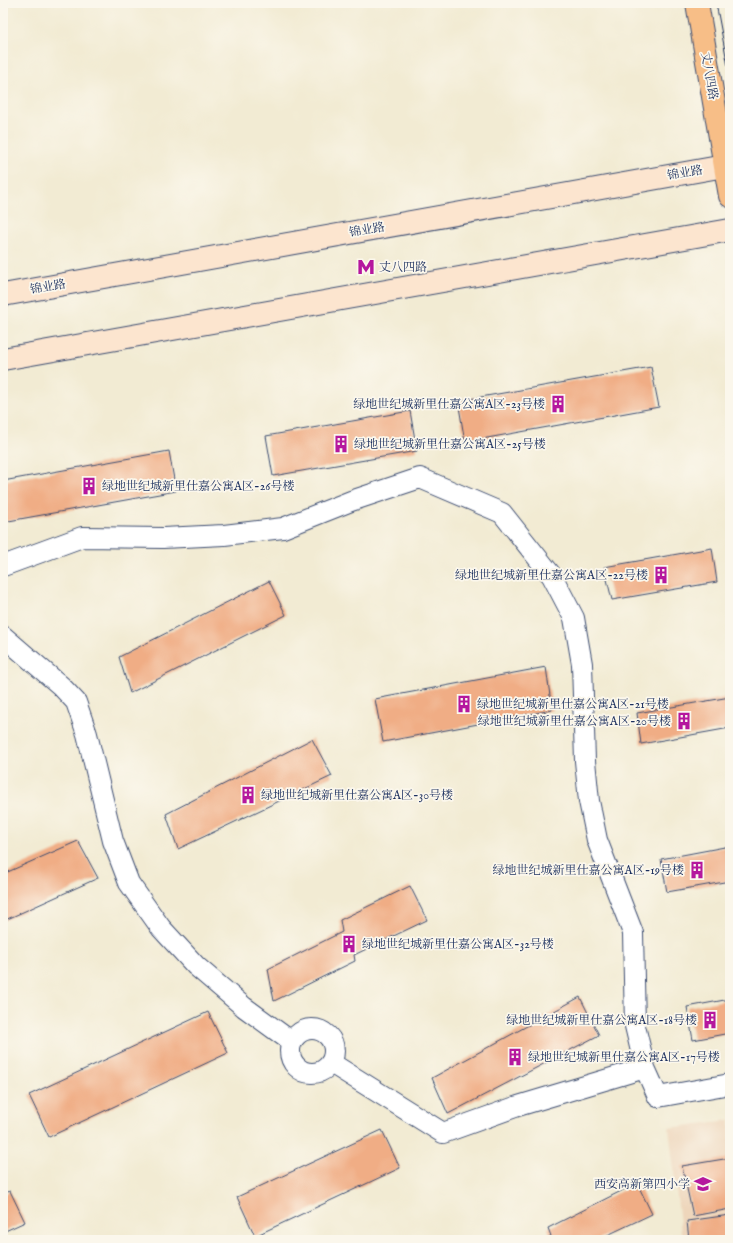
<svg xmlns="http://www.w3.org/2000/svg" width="733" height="1243" font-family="'IM FELL English','Noto Serif SC',serif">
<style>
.built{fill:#eed6bb}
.building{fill:#f0ad85}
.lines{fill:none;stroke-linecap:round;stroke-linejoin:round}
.minor-casing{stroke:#3b4b70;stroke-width:22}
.secondary-casing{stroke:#3b4b70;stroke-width:24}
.primary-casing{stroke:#3b4b70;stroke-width:24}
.minor{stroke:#fff;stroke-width:20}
.secondary{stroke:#fce5cf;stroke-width:22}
.primary{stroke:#f7be87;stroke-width:22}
.tram{stroke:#1b2f5e;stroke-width:1}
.labels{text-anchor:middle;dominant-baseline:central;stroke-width:3.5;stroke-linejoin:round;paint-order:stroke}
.street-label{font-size:12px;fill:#1b2f5e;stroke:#fbf7ec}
.poi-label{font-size:12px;fill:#1b2f5e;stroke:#fbf7ec;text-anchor:start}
</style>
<rect width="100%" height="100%" fill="#fbf7ec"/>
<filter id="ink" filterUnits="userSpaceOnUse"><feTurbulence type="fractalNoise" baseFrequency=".025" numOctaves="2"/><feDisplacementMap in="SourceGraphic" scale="8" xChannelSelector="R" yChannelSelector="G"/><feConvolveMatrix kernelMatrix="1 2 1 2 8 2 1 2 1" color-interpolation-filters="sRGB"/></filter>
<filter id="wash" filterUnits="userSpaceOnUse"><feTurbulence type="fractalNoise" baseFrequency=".012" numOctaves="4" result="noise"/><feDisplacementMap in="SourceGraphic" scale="16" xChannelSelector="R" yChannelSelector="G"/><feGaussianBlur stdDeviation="0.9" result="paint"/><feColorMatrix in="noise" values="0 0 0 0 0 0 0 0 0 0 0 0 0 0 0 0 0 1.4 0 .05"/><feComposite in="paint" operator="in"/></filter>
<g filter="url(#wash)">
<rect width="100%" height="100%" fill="#f2ebd3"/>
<path class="built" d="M730 1120V1240H682L669 1128Z"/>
<g id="blocks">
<path class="building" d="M651 367 659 407 465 442 458 401Z
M410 411 417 451 273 476 266 436Z
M169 451 176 491 3 522V481Z
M712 548 717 582 612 600 604 567Z
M269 581 286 615 130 693 119 657Z
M546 667 552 710 383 742 375 699Z
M730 697V728L641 744 637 713Z
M312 739 332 776 178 849 166 814Z
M78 841 98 878 3 921V874Z
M730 846V881L667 892 661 859Z
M410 886 427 920 354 955 355 961 274 1001 268 969 342 932 340 920Z
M580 997 599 1035 448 1114 432 1078Z
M730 999V1033L693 1040 687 1007Z
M208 1012 228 1053 49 1137 29 1095Z
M382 1130 400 1168 255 1236 237 1197Z
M730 1158V1209L693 1216 682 1166Z
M637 1183 652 1214 597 1240H544L551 1236 548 1228Z
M10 1191 25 1222 3 1232V1194Z
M730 1215V1240H689L687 1221Z"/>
</g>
</g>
<g filter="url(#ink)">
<use href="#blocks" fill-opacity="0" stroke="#3b4b70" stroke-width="1"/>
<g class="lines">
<g class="minor-casing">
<path id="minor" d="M3 566 82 537 163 538 224 535 283 528 351 501 420 478 502 513 552 576 574 618 582 664 585 761 589 801 597 840 633 933 635 1026 645 1068 658 1097 730 1084
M3 636 61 686 76 702 87 734 113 841 129 883 161 928 196 966 244 1007 292 1042
M290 1051a22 22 0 1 1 44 0a22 22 0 1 1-44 0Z
M331 1063 443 1133 518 1106 645 1068"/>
</g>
<g class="secondary-casing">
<path id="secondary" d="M3 295 730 165
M3 359 730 230"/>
</g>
<g class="primary-casing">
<path id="primary" d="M697 3 730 196"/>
</g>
<use href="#minor" class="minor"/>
<use href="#secondary" class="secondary"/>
<use href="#primary" class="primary"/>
<path class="tram" d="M716 3 730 77"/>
</g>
</g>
<defs>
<g id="metro-bare" transform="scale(1.38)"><path d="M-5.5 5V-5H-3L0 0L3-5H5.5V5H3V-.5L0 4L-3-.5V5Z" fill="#b5179e" stroke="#fbf7ec" stroke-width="2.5" paint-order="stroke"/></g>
<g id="building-bare" transform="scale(1.38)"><path d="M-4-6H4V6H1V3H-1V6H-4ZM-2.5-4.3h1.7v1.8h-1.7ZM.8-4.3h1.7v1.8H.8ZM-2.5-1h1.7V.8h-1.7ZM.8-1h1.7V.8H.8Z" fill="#b5179e" stroke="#fbf7ec" stroke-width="2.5" paint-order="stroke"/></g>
<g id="school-bare" transform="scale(1.38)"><path d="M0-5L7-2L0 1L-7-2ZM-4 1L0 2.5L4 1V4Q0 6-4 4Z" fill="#b5179e" stroke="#fbf7ec" stroke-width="2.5" paint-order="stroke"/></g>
</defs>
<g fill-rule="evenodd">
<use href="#metro-bare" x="366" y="267"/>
<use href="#building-bare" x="558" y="404"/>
<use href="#building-bare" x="341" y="444"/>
<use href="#building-bare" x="89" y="486"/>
<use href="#building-bare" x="661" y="575"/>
<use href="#building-bare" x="464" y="704"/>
<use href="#building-bare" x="684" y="721"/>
<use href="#building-bare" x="248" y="795"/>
<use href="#building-bare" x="697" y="870"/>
<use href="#building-bare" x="349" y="944"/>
<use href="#building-bare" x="710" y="1020"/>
<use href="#building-bare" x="515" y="1057"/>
<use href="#school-bare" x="703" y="1184"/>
</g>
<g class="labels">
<g class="street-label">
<text transform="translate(709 76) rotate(80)">丈八四路</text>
<text transform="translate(685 173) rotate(-10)">锦业路</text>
<text transform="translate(367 230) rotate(-10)">锦业路</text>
<text transform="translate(48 287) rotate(-10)">锦业路</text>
</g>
<g class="poi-label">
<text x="379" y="267">丈八四路</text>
<text x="545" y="404" text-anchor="end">绿地世纪城新里仕嘉公寓A区-23号楼</text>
<text x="354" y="444">绿地世纪城新里仕嘉公寓A区-25号楼</text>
<text x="102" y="486">绿地世纪城新里仕嘉公寓A区-26号楼</text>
<text x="648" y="575" text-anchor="end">绿地世纪城新里仕嘉公寓A区-22号楼</text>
<text x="477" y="704">绿地世纪城新里仕嘉公寓A区-21号楼</text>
<text x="671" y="721" text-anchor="end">绿地世纪城新里仕嘉公寓A区-20号楼</text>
<text x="261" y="795">绿地世纪城新里仕嘉公寓A区-30号楼</text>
<text x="684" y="870" text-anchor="end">绿地世纪城新里仕嘉公寓A区-19号楼</text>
<text x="362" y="944">绿地世纪城新里仕嘉公寓A区-32号楼</text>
<text x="697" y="1020" text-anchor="end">绿地世纪城新里仕嘉公寓A区-18号楼</text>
<text x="528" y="1057">绿地世纪城新里仕嘉公寓A区-17号楼</text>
<text x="690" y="1184" text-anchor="end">西安高新第四小学</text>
</g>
</g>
<rect width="733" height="1243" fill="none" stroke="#fbf7ec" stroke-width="16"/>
</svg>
